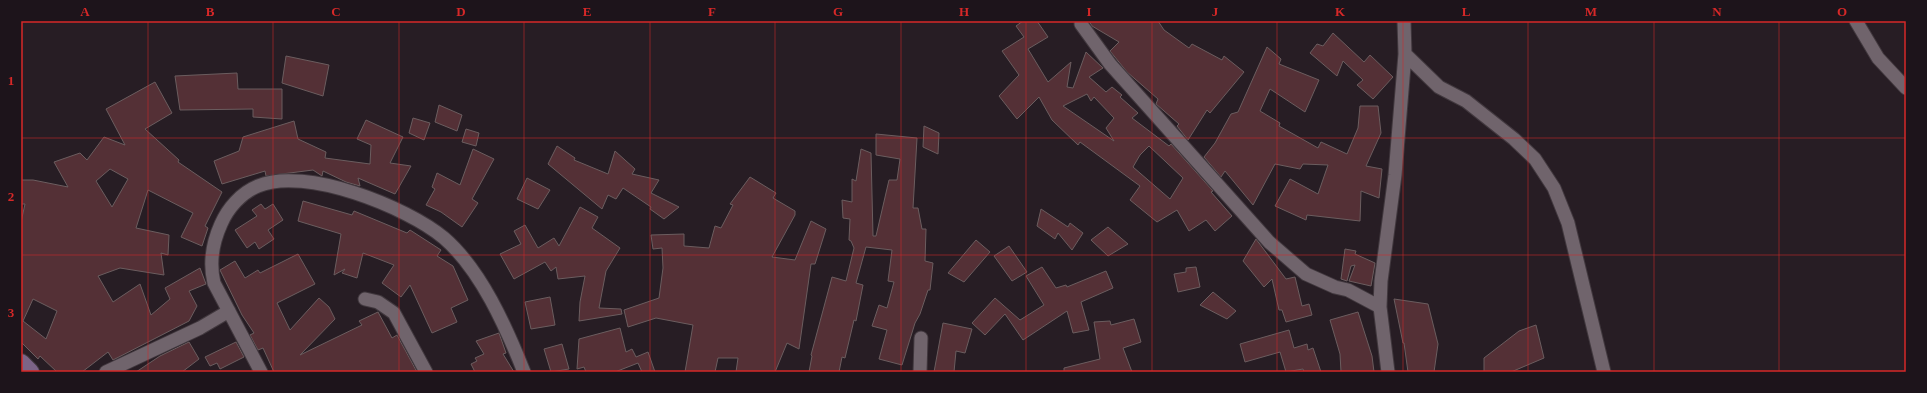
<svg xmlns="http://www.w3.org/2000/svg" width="1927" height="393" font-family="'Times New Roman',serif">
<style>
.building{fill:#543036;stroke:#6b5d5f;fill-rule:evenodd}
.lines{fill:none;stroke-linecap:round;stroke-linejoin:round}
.street-casing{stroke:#41383e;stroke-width:15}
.secondary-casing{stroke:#41383e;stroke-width:20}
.street{stroke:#70646c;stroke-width:13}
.secondary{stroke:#7c6487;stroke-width:18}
.grid{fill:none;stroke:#d62828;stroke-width:1;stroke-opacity:0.55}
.neatline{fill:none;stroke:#d62828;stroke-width:1.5}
.grid-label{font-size:13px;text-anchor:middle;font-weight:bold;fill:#d62828}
</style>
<rect width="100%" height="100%" fill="#271d24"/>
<path class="building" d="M1023 21H1037L1048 37 1028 49 1048 82 1071 62 1067 87 1073 88 1086 52 1103 68 1089 77 1106 92 1112 87 1122 95 1120 97 1138 113 1132 118 1169 146 1171 144 1213 191 1211 192 1232 216 1215 231 1206 220 1189 231 1177 210 1157 222 1130 200 1140 186 1080 142 1078 145 1052 120 1039 97 1017 119 999 96 1019 75 1002 51 1024 37 1016 26ZM1087 94 1091 101 1094 97 1114 118 1106 128 1114 141 1063 106ZM1149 146 1183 178 1170 199 1133 167 1140 155Z
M1089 21H1158L1164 30 1189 48 1192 44 1222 60 1224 56 1244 72 1210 113 1207 110 1188 140 1177 126 1179 124 1156 104 1158 99 1127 72 1110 51 1119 42 1092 26Z
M1333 33 1364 62 1370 55 1393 77 1373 99 1357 85 1363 80 1343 61 1337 76 1310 53 1317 44 1323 46Z
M1267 47 1281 59 1279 64 1319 80 1305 112 1270 89 1260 111 1280 123 1279 126 1318 148 1321 142 1347 154 1358 128 1360 106H1378L1381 133 1366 166 1382 169 1379 198 1361 191 1360 221 1307 215 1306 220 1275 206 1290 179 1318 194 1328 165 1303 164 1300 169 1275 164 1253 205 1225 171 1221 177 1204 157 1215 143 1231 114 1238 112Z
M286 56 329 65 323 96 282 83Z
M237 73 238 89H282V119L253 117V109L180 110 175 76Z
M155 82 172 113 145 129 179 160 178 162 222 192 205 226 208 228 202 246 181 237 193 213 148 190 136 228 169 235 168 255 161 253 164 275 120 268 98 276 113 302 140 284 151 315 170 299 165 288 200 268 206 284 189 291 197 306 189 321 113 360 108 352 82 372H57L40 356 38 359 21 342V222L25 204H21V180H33L68 187 54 162 80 153 87 160 104 137 125 145 106 109ZM110 169 128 179 112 207 96 181ZM33 299 57 311 46 339 23 321Z
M439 105 462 115 457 131 435 122Z
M413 118 430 123 424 140 409 133Z
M366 120 403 137 390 163 411 166 395 194 358 178 360 186 346 182 323 171 322 176 313 170 266 176 265 171 222 184 214 161 239 151 243 137 294 121 298 139 326 152 325 158 370 164 371 145 357 139Z
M924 126 939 133 938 154 923 147Z
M466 129 479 133 476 146 462 142Z
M876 134 917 138 913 208H918L922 229H926L925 261 933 263 930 290H928L920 314 915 323 902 365 879 359 887 330 872 326 879 305 887 308 894 282 888 281 892 250 866 247 856 283 863 285 856 321 854 320 845 358 842 357 839 372H809L812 356 811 355 832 277 846 281 854 248 851 241 849 240 850 219 843 218 842 200 852 202V179L856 181 861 149 871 153 873 236H876L889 180H897L900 159 876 155Z
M557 146 575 158 574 160 608 174 615 151 635 169 632 174 659 180 651 193 679 207 664 219 650 209 651 207 623 188 616 199 608 195 602 209 548 164Z
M473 149 494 159 472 199 478 203 462 227 441 212 426 205 435 189 432 187 437 173 460 185Z
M750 177 776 193 773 198 795 211V215L772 257 795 260 811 221 826 229 815 264H811L799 349 787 343 775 372H736L738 358H718L715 372H685L693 325 656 318 628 327 624 310 659 298 663 268 662 248 653 249 651 235 684 234V246L709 248 715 226 721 228 733 205 730 204Z
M527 178 550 190 538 209 517 199Z
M303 201 352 215 354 211 407 233 410 230 441 250 437 256 453 266 468 300 451 308 457 322 432 333 410 285 401 297 382 283 394 265 363 253 357 278 342 273 345 269 334 275 341 234 298 221Z
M261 204 265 209 273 204 283 220 268 230 274 239 259 249 255 242 247 248 235 230 257 216 252 210Z
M580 207 598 217 592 228 620 248 606 271 599 308 621 309 622 314 579 321 580 302 585 276 558 279 556 267 551 271 545 262 514 279 500 254 521 244 514 231 525 225 538 248 554 238 559 246Z
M1041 209 1068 227 1070 223 1083 233 1072 250 1058 233 1055 239 1037 226Z
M1108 227 1128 244 1108 256 1091 240Z
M1256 239 1286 279 1295 277 1302 306 1309 304 1312 315 1286 322 1282 310H1279L1272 279 1264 287 1243 261Z
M976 240 990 252 964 282 948 273Z
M1009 246 1027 272 1012 281 994 256Z
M1345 249 1356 251 1355 254 1375 263 1371 286 1349 281 1355 265 1351 266 1347 281 1341 279Z
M298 254 315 284 277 303 290 330 319 298 329 307 335 319 300 355 362 325 359 321 378 312 392 338 397 335 417 372H274L263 348 258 350 250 335 254 333 242 315 220 270 235 261 245 278 258 270 260 273Z
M1042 267 1056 288 1066 285 1067 287 1106 271 1113 288 1081 302 1089 330 1073 333 1067 311 1023 340 1005 314 985 335 972 323 995 298 1020 320 1044 305 1026 276Z
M1196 267 1200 287 1178 292 1174 274 1186 272V268Z
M1213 292 1236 311 1227 319 1200 305Z
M550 297 555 325 531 329 525 302Z
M1394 299 1428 304 1438 344 1434 372H1408L1404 343H1403Z
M1358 312 1372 356 1374 372H1341L1340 354 1330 320Z
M1134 319 1141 342 1123 348 1132 372H1064V368L1100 359 1094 322 1110 321 1111 325Z
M943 323 972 329 965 353 956 351 954 372H934Z
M1536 325 1544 358 1511 372H1484V358L1519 331Z
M620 328 626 352 632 349 636 357 648 352 655 372H642L638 363 615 372H586L584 367 577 369 579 339Z
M1289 330 1294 348 1307 344 1308 350 1313 348 1321 372H1304L1303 369 1286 372 1280 352 1245 362 1240 344Z
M499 333 506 353 503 354 514 372H475L471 364 477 361 475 358 484 354 476 341Z
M189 342 199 359 182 372H136L160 356Z
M236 342 244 357 220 369 217 363 210 366 205 357Z
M562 344 569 369 551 372 544 349Z"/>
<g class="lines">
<g class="street-casing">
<path id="street" d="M1856 21 1878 58 1906 88
M1081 24 1110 64 1269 242 1306 274 1335 287 1348 290 1380 307
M1405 54 1439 87 1466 101 1514 139 1535 159 1554 188 1568 223 1604 372
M365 299 378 302 394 313 426 372
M106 372 200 328 229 311
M261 372 214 283C209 262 212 244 221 224 228 208 241 193 258 186 305 166 407 207 444 238 481 270 506 327 524 372
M920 372 921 338
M1388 372 1380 307 1381 281 1395 175 1405 54 1404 21"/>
</g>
<g class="secondary-casing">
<path id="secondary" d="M21 363 30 372"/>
</g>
<use href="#street" class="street"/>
<use href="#secondary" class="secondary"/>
</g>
<path class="grid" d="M148 21V372M273 21V372M399 21V372M524 21V372M650 21V372M775 21V372M901 21V372M1026 21V372M1152 21V372M1277 21V372M1403 21V372M1528 21V372M1654 21V372M1779 21V372M21 138H1906M21 255H1906"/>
<rect width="1927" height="393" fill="none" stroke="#1d141b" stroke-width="44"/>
<rect x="22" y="22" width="1883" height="349" class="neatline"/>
<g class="grid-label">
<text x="85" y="16">A</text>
<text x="210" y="16">B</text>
<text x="336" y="16">C</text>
<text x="461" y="16">D</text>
<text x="587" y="16">E</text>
<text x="712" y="16">F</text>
<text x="838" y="16">G</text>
<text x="964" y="16">H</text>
<text x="1089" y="16">I</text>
<text x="1215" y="16">J</text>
<text x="1340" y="16">K</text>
<text x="1466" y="16">L</text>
<text x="1591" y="16">M</text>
<text x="1717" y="16">N</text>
<text x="1842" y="16">O</text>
<text x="11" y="85">1</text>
<text x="11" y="201">2</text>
<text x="11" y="317">3</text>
</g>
</svg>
